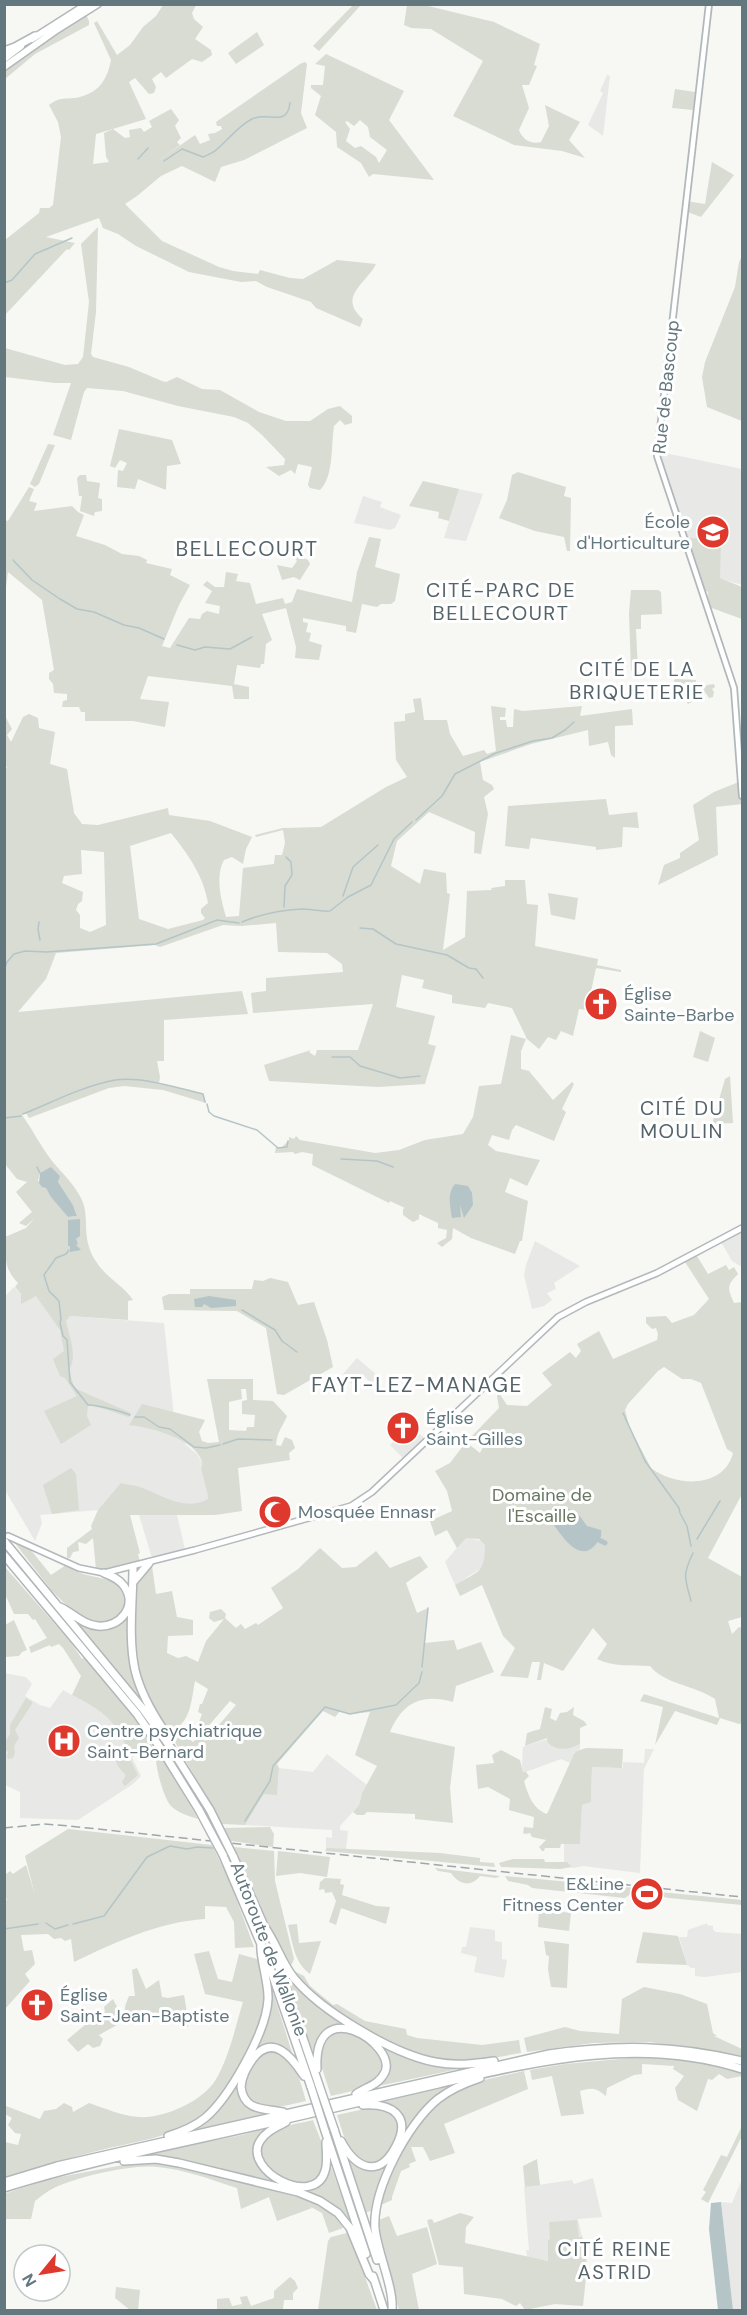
<svg xmlns="http://www.w3.org/2000/svg" width="747" height="2315" font-family="'DM Sans',sans-serif">
<style>
.built{fill:#e8e8e7}
.green{fill:#d8dcd3;fill-rule:evenodd}
.water{fill:#b5c5c7}
.lines{fill:none;stroke-linecap:round;stroke-linejoin:round}
.stream{stroke:#b5c5c7;stroke-width:1.5}
.river{stroke:#b5c5c7;stroke-width:5}
.secondary-casing{stroke:#b1b8bb;stroke-width:8}
.primary-casing{stroke:#b2b8bb;stroke-width:8}
.trunk-casing{stroke:#b2b7b9;stroke-width:9}
.motorway-casing{stroke:#b2b7b9;stroke-width:10}
.secondary{stroke:#fff;stroke-width:4.5}
.primary{stroke:#fff;stroke-width:5}
.trunk{stroke:#fff;stroke-width:6}
.motorway{stroke:#fff;stroke-width:7}
.rail{stroke:#9ea7ab;stroke-width:1.5;stroke-dasharray:9 4.5;stroke-linecap:butt}
.motorway-bridge-casing{stroke:#b2b7b9;stroke-width:10;stroke-linecap:butt}
.motorway-bridge{stroke:#fff;stroke-width:7}
.labels{text-anchor:middle;dominant-baseline:central;stroke-width:6;stroke-linejoin:round;paint-order:stroke}
.street-label{font-size:18px;fill:#63777e;stroke:#fff}
.poi-label{font-size:18px;fill:#63777e;stroke:#fff;text-anchor:start}
.park-label{font-size:18px;fill:#697762;stroke:#fff}
.neighbourhood-label{font-size:20px;letter-spacing:1.5px;fill:#55646a;stroke:#fff}
.quarter-label{font-size:21px;letter-spacing:1.5px;fill:#55646a;stroke:#fff}
</style>
<rect width="100%" height="100%" fill="#f7f7f4"/>
<path class="built" d="M607 75 610 76 603 136 588 125 603 93 600 91Z
M660 452 742 469V585L698 572 660 457Z
M459 489 483 494 466 541 444 538Z
M363 496 382 502 380 507 401 515 395 528 390 530 354 523Z
M742 1228V1267L732 1261 720 1240Z
M535 1241 580 1266 554 1283 556 1289 547 1293 552 1300 544 1306 532 1309 524 1275 526 1265Z
M14 1287 21 1294 36 1296 69 1316 164 1323 175 1426 186 1445 197 1454 203 1464 208 1499 215 1515H177L185 1549 152 1558 139 1515 98 1510 40 1515 42 1523 35 1541 5 1490 4 1297Z
M357 1358 377 1375 374 1378 383 1387 379 1391 363 1375 352 1384 343 1374Z
M413 1427 423 1437V1440L404 1459 390 1445 399 1436 401 1438Z
M466 1537 482 1541 485 1545V1561L483 1567 455 1585 445 1562Z
M4 1673 26 1677 32 1684 25 1696 40 1705 50 1708 63 1690 106 1714 116 1725 141 1776 133 1784 78 1820 20 1818V1792L5 1785Z
M580 1728V1749L574 1754 570 1763 561 1759 523 1773 522 1765 523 1747Z
M645 1749H654L644 1769 640 1873 583 1866 573 1868 564 1862V1844H580L582 1805 591 1802 592 1767 623 1768V1762L644 1763Z
M327 1754 367 1785 362 1793 359 1805 340 1826V1830L348 1831 346 1850 326 1849V1837L332 1838V1830L245 1825 264 1794H277L279 1768 313 1772Z
M707 1923V1925L713 1926V1930L716 1932 742 1934V1972L705 1977 695 1976V1968H691L687 1965 679 1937H687L688 1930Z
M470 1927 495 1930V1941L502 1942V1959L507 1960 504 1978 474 1972 477 1957 461 1953 462 1947H466Z
M593 2178 602 2217 578 2219 582 2236 550 2239 548 2261 527 2257 526 2250H529L524 2187 572 2180 574 2184Z
M742 2179V2310H733L721 2202 732 2203Z"/>
<path class="green" d="M354 4 361 5 319 51 313 46Z
M163 5H196L192 13 194 19 203 27 195 39 211 50 212 55 202 62 192 59 166 78 161 72 152 79 156 87 154 93 149 94 135 78 129 82 146 119 96 134 93 164 109 162 106 157 104 133 113 129 125 138 130 137 129 130 141 128 144 132 152 127 149 121 171 109 179 120 175 126 181 138 177 142 180 145 155 163 195 135 200 144 210 140 208 134 215 133 222 129 221 126H217L216 122 300 64 305 62 307 64 301 113 307 128 244 160 221 167 215 182 182 166 161 176 137 196 125 204 162 241 219 267 233 271 258 274 260 270 290 278 303 279 337 260 376 264C366 284 337 297 363 319L360 327 316 308 311 302 267 287 256 281 241 282 189 272 136 246 118 234 103 228 99 218 46 237 75 243 69 250 67 249 5 315V240L39 213 40 208H49L53 205 61 137 58 122 49 105C59 97 64 99 75 98 98 94 107 81 111 60L94 23 97 21 117 55 130 45 143 27 156 16Z
M407 5H424L494 22 540 44 534 65 537 66 529 85H522L529 108 519 130C522 139 531 145 541 142L549 126 545 105 580 122 569 140 585 158 562 151 514 145 453 116 483 61 431 29 411 28 404 25Z
M86 14 89 21V25L35 54 5 79V69Z
M257 32 264 45 236 64 228 53Z
M326 54 404 91 389 120 434 180 373 174 369 177 361 163 337 147 336 132 315 115 321 96 311 88V85H323L325 66 315 64ZM360 120 368 127 370 137 387 150 379 163 376 157 361 146 355 148 346 141 350 129 345 122 347 121 354 126Z
M675 89 695 92 693 110 672 108Z
M712 162 734 175 701 217 685 211 686 201 705 204Z
M98 227 96 312 91 354 93 357 129 367 162 381 166 382 177 377 202 389 220 390 259 412 286 421H310L328 409 340 406 352 416V423L345 425 340 420 334 426C331 444 334 477 320 490L310 488 308 485 312 467 298 464 295 474 291 470 279 476 266 467 284 465 285 459 262 435 248 423 234 417 178 406 123 391 87 388 84 392 71 440 53 435 71 383H55L5 377V348L65 365 78 364 83 357 89 302 81 244Z
M742 256V421L707 407 702 377 705 362 735 287 739 262Z
M119 429 172 440 181 464 167 466 166 490 138 479 135 489 117 487 118 470 123 471 127 463 120 460 115 468 110 466Z
M48 444 55 445 39 484 35 487 30 484Z
M518 472 566 487 564 496 571 498 570 551H567L564 537 535 531 499 518 507 500 512 475Z
M80 475H86L87 481 100 483 98 498 102 499V511L95 512 94 516 80 511 82 496H79L77 478Z
M423 481 459 489 449 521 438 518 439 512 409 506Z
M29 487 34 489 29 501 37 503 34 511 72 506 78 512 84 515 76 536 105 545 122 554 139 556 147 560 146 563 172 569 170 575 190 585 179 605 162 646 170 648 189 618 200 619 202 614 207 611 219 614 220 606 205 603 212 591 203 585 207 581 215 587H224L226 572 238 574 236 581 250 583 256 604 283 598 285 604 292 602 297 589 352 602 357 572 369 537 381 539 375 567 400 574 395 601 391 604H381L377 607 362 604 356 633 346 631V626L303 618V622L308 623 306 632 311 633 309 641 322 645 319 660 295 658 296 647 286 608 262 614 272 640 266 644 264 664H261L260 668 237 665 234 684 249 687V699H234L232 686 148 676 140 699 169 702 165 727 133 721H85V712H81L79 707H62L63 701 67 700V694L54 693 53 684 49 679V673L54 670 42 600 8 572 5 594V520L8 521Z
M690 538 721 539 720 578 742 587V619L709 607 707 600 708 592 700 589 696 562 687 540Z
M296 546H302L301 557 308 560 310 564 300 580 294 577 282 580 277 565 292 568 297 561 293 555Z
M631 590H658L661 592 662 614 641 615V629H636L638 671H631L629 613Z
M675 679 696 680 695 685 704 688 707 685 714 684 715 687 712 689 714 692 713 697 709 698 705 692 704 695 688 704 674 681Z
M421 698 424 720H447L450 734 463 756 484 750 487 754 496 751 491 706 506 708 505 717H500V720H506L507 727H513L514 709 523 711 582 706 580 716 632 709 633 725 615 726V758L611 755 608 742 589 746 588 730 531 744 480 762 483 780 492 785 494 789 484 797 488 814 481 854 474 853 475 832 429 812 397 841 391 866 420 884 424 869 446 873 447 893 450 894 443 950 465 937 467 891 492 890 491 888 505 886V880H525L527 904 538 905 535 946 598 959 597 965 621 970V972L596 968 587 1010 579 1009 573 1036 561 1031 556 1040 548 1037 539 1049 527 1039 512 1008 488 1003 485 1008 452 1003V995L422 988 424 980 402 975 396 1007 435 1016 428 1044 436 1046 425 1084 378 1087 269 1081 264 1065 311 1050 309 1052 315 1056 317 1050H358L373 1004 253 1013 251 993 266 991V978L343 972 342 964 327 953 278 952 276 923 241 926 223 925 160 947 155 945 56 953 46 979 18 1012 242 991 248 1014 164 1020V1061H157L160 1077 159 1083 203 1094 206 1103 163 1090 124 1086 109 1088 29 1118 26 1113 22 1115C33 1130 41 1147 52 1161 62 1173 74 1184 81 1198 91 1218 80 1235 95 1260 106 1278 122 1284 133 1300L128 1301V1320L70 1316 66 1321C69 1335 78 1357 69 1369L74 1388 131 1413 129 1417C118 1414 97 1405 88 1406L87 1416 91 1425 61 1444 44 1411 77 1396 65 1378 60 1376 53 1359 64 1351 60 1330 36 1296 21 1304V1294L15 1287 18 1283C4 1269 5 1256 5 1237L26 1228 35 1218 26 1226 19 1223 32 1212 16 1192 27 1182 17 1179 5 1164 4 768H7L4 761V714L12 729 7 735 11 742 23 717 29 714 38 718 39 728 55 732 50 764 67 769 74 813 82 824 98 825 168 808 169 815 210 821 252 837 246 849 243 864 232 857 224 860C215 876 221 900 226 917L239 916 243 868 274 864 275 855H282L285 843 283 830 256 837 255 835 283 828 321 827 386 787 407 777 396 760 394 722 405 721V714L415 712 413 699ZM171 833C188 854 204 877 208 903L201 909V913L205 918 203 920 168 929 139 919 130 846ZM81 850 104 852 106 925 90 932 80 928V915L76 910 78 904 82 901 83 892 62 883 64 876 82 874ZM49 1169 73 1205 77 1216 68 1217 46 1188 38 1181 40 1173Z
M741 781 742 804 716 807 718 855 658 885 664 865 680 858V853L699 840 693 805 714 792Z
M606 799 609 815 637 812 639 828 623 827 622 847 596 850V847L531 838 529 849 505 846 508 806Z
M548 893 578 898 575 920 551 915Z
M700 1031 715 1038 708 1062 693 1057Z
M511 1035 526 1039 521 1051V1069L529 1071 553 1100 572 1082 574 1084 562 1109 566 1112 554 1141 516 1125 512 1130 509 1140 492 1135 488 1145 496 1151 540 1160 527 1186 510 1178 505 1192 528 1201 522 1241H520L515 1254 471 1238 453 1228 452 1239 442 1247 437 1243 446 1238 447 1230 438 1228V1223L419 1214V1219L413 1222 403 1215V1209L405 1208 390 1201 389 1203 312 1165 313 1154 302 1152 295 1154 293 1152 275 1153 276 1147H282L289 1140V1137L294 1139 296 1136 300 1140 375 1153 399 1150 425 1140 463 1134 473 1117 479 1086 501 1084Z
M730 1076 733 1123 712 1124 725 1079Z
M697 1256 708 1274 726 1265 729 1270 734 1267 738 1274C727 1285 727 1288 734 1303L742 1302V1494L708 1558 742 1577V1617L728 1621 732 1634 739 1627 742 1628V1723L739 1724 720 1718 717 1725 675 1711 655 1745 663 1707 640 1701 644 1694 719 1718 715 1699C694 1685 664 1684 650 1666 633 1665 612 1667 597 1659L607 1644 593 1628 563 1671 544 1663 541 1680H537L540 1662H532L528 1678 500 1676 515 1648 503 1636 482 1585 460 1596 455 1585C478 1571 485 1574 485 1545L479 1539 466 1538 457 1548 447 1530 435 1536 430 1521 452 1511 447 1491 435 1471 450 1463 466 1442 480 1453 483 1447 470 1438 499 1408 497 1396 499 1393 507 1405 527 1406 552 1385 542 1373 570 1352 576 1358 581 1351 577 1344 599 1331 613 1359 657 1340 658 1334 656 1328 652 1329 646 1323V1317L666 1316 672 1323 694 1315 709 1299 685 1262ZM664 1367 682 1379H691L701 1383 727 1449 733 1453C724 1489 675 1487 651 1468L629 1426 625 1410 628 1404 658 1371Z
M270 1278 288 1282 298 1305 314 1302 327 1340 333 1367 284 1395 277 1394 266 1328 237 1311 164 1310 162 1297 169 1294H190V1289H252L254 1280 263 1281Z
M207 1379H253V1400L273 1401 287 1416C281 1430 278 1430 276 1445L281 1446 285 1437 292 1440 295 1448 289 1453 290 1460 238 1468 242 1511 215 1515H130L140 1553 138 1554 140 1562 115 1569 96 1570 93 1538 86 1544 78 1542 79 1551 73 1552 70 1558H67V1548L92 1529 91 1526 98 1510 121 1483C127 1485 134 1485 140 1487 162 1495 184 1512 208 1499 207 1489 204 1481 202 1472 200 1466 203 1468 202 1462 196 1439 150 1427 129 1425L142 1404 205 1420 199 1432 202 1441 208 1443 219 1442ZM241 1389H246L247 1400 242 1401V1414L255 1415 254 1427H247L246 1431 229 1430V1402L242 1399Z
M71 1468 76 1474 79 1510 52 1514 43 1485Z
M14 1542 30 1549 51 1575 66 1565C71 1568 77 1572 83 1574 109 1581 141 1581 119 1618L98 1625 74 1613 52 1591Z
M320 1548 342 1568 356 1567 376 1551 390 1568 420 1556 428 1567 406 1583 417 1613 428 1608 425 1643 454 1640 457 1650 481 1642 494 1672 456 1686 453 1702C422 1693 402 1703 390 1732L455 1747 450 1788 453 1823 415 1819V1814L367 1812 364 1815H357L353 1812 359 1805 362 1793 377 1766 355 1755 370 1712 350 1714 340 1711 335 1717 323 1711 277 1764 279 1768 277 1795 264 1794 245 1825 222 1824 175 1742 180 1732 193 1742 200 1736 205 1741 236 1705 230 1701 205 1730 198 1725 202 1714 198 1712 200 1704H202L208 1689 195 1681C191 1702 191 1724 169 1732 156 1713 143 1693 137 1671 134 1656 131 1596 137 1583 140 1576 145 1571 152 1566L156 1594 172 1591 177 1617 193 1620V1635L168 1636 167 1653 178 1658 186 1656 198 1662 206 1641 224 1619 214 1622 209 1618 210 1612 221 1609 226 1614 225 1618 236 1628 241 1624 245 1629 256 1623 258 1625 283 1608 271 1588 298 1569Z
M4 1566 70 1641 82 1659 85 1657C104 1681 151 1729 156 1758H162L198 1819C189 1816 178 1813 171 1806 164 1799 156 1769 156 1759L154 1760 145 1751 132 1757C112 1718 111 1716 72 1695L81 1676 63 1648 59 1644 51 1647 50 1645 31 1653 29 1647 47 1638 35 1619 33 1620 28 1614H14L5 1594Z
M128 1612 130 1641 146 1706 74 1619C99 1627 110 1636 128 1612Z
M14 1620 27 1650 22 1652 19 1656 5 1657V1625Z
M26 1698 32 1702V1704L15 1730 19 1738 14 1746 15 1753 13 1758 8 1759 7 1757 8 1752 5 1749V1742L10 1734V1725Z
M545 1707 552 1709 550 1718 556 1721 560 1713 567 1712 574 1707 573 1715 584 1721 587 1725 580 1728V1744C570 1749 558 1752 548 1743L547 1738 525 1746 527 1733 540 1729Z
M124 1747 138 1775 125 1786 122 1782 126 1775C118 1768 111 1758 118 1748Z
M586 1748 623 1749 622 1768 592 1767 591 1802 582 1805 580 1844H561L560 1848H545L544 1851H542L539 1847 546 1840 532 1837 530 1833 525 1834 523 1833 524 1827 533 1828 534 1817 509 1810 510 1799 488 1787 478 1789 476 1765 494 1763 492 1755 501 1750 520 1760 523 1772H526L529 1776 524 1781C528 1795 533 1809 547 1814L574 1754 577 1751Z
M270 1827 274 1834 273 1847 231 1841 224 1828Z
M68 1829 212 1845 230 1882 254 1947 235 1948 234 1922 226 1907 205 1906V1919C158 1922 116 1942 74 1962L71 1939 65 1941 61 1938 54 1939 48 1934 21 1935 24 1951 32 1950 35 1964 25 1974 30 1981 5 2009 4 1902 7 1900 5 1895V1875L10 1871 13 1874 26 1865 35 1895 25 1856Z
M234 1847 274 1851 275 1881 294 1959 292 1964 290 1965 277 1943Z
M327 1848 440 1853 480 1858V1862L494 1863 495 1867 325 1851Z
M278 1851 330 1857 327 1877 300 1873 276 1876Z
M513 1859H544L545 1862H567L572 1867 560 1869 501 1867 499 1863Z
M435 1868 500 1876 496 1878 480 1876C471 1888 458 1884 451 1873L438 1871Z
M505 1876 635 1888 636 1890 625 1898 532 1888 528 1885 508 1881Z
M325 1878 341 1879 340 1884 344 1885 342 1895 376 1906 390 1907 386 1924 341 1908 336 1925 329 1922 336 1901 332 1892 325 1893 324 1889 319 1890 320 1882Z
M660 1892 742 1900V1905L669 1898 659 1896Z
M539 1909 571 1913 569 1931 538 1927Z
M297 1924 299 1943 321 1941 310 1974C294 1962 293 1944 288 1925Z
M643 1932 678 1936 687 1965 636 1963Z
M544 1941 569 1944 567 1988 551 1987 548 1969 549 1956 546 1955Z
M209 1951 218 1979 232 1982 239 1954 257 1959C271 1982 265 2011 256 2034 246 2060 223 2102 201 2118 173 2137 134 2142 101 2150 69 2158 37 2168 5 2178V2142L18 2145 21 2134 15 2133 8 2125 12 2118 5 2114 6 2106 40 2119 44 2111 56 2109 64 2103 72 2107 73 2112 89 2103C104 2108 122 2116 138 2117 163 2119 201 2102 215 2081 229 2058 235 2028 243 2002L205 1994 194 1954Z
M137 1968 146 1989 159 1980 162 1997 168 1998 184 1995 189 2024 187 2028 182 2018 173 2023 170 2018 162 2022 158 2013C146 2010 138 2021 126 2017 123 2009 126 2003 129 1996H135L132 1970Z
M296 1972 304 1976 310 1986 333 2005 337 2004 365 2021 406 2029 407 2035 417 2038 482 2045 519 2040 521 2053C497 2057 472 2063 447 2061 411 2057 343 2021 315 1996 309 1990 303 1983 297 1976Z
M268 1976 294 2059 288 2052 262 2049 239 2085 252 2109 268 2113 188 2132 210 2116 265 2023Z
M291 1977 312 1999 412 2057 477 2065 374 2087 388 2060 382 2048 338 2026C322 2029 317 2040 314 2055L287 1978Z
M644 1987 680 1994 707 2004 713 2033 717 2036H714L742 2049V2058L650 2042 593 2043 527 2052 524 2038 565 2027 580 2031 619 2034 622 1999Z
M113 1999 124 2021 99 2035 103 2039 100 2046 93 2048 88 2044 78 2052 67 2040 92 2019 105 2012 104 2007Z
M334 2031C340 2031 347 2030 352 2033 369 2040 395 2058 378 2077 367 2090 346 2092 331 2096L319 2059 321 2043Z
M271 2050C295 2056 300 2080 306 2101 282 2106 265 2114 245 2095 243 2077 251 2056 271 2050Z
M653 2056 700 2061 742 2072V2076L727 2079 719 2074 712 2080 708 2079 697 2111 678 2100 675 2088 684 2076 673 2069 674 2066 642 2064V2074L634 2075 607 2088 606 2096C596 2088 593 2087 580 2091L584 2114 561 2116 552 2076 532 2080 530 2070 565 2064Z
M524 2071 528 2089 444 2124 455 2153 430 2161 423 2147H411L416 2161 409 2164 410 2167 401 2171 392 2197V2200L379 2206C393 2163 418 2108 462 2088 481 2079 504 2076 524 2071Z
M463 2080 410 2130 373 2210 365 2213 349 2159C362 2171 371 2170 386 2164L403 2123 378 2102 455 2084Z
M369 2108C392 2109 408 2120 396 2144 392 2151 385 2157 380 2163L364 2164 348 2149 337 2115Z
M313 2120C318 2135 331 2157 322 2174 320 2177 314 2181 311 2184 305 2184 298 2185 292 2183 273 2178 246 2153 268 2135 280 2125 298 2124 313 2120Z
M276 2125 256 2147 272 2177 313 2188 329 2161 350 2219 346 2221 329 2204 177 2161 132 2157 242 2135Z
M742 2126 741 2138 708 2203 701 2199 706 2192 703 2190 721 2155 727 2157Z
M537 2159 540 2185 525 2187 523 2166Z
M139 2162H163L299 2196 321 2204 337 2216 343 2228 329 2233 322 2213 309 2206 312 2208 277 2221 269 2197 241 2209 237 2188C212 2180 184 2169 157 2167 132 2164 77 2177 54 2188 48 2191 41 2196 35 2201L31 2219H5L4 2194 49 2179Z
M460 2213 474 2217 466 2227 465 2243 548 2261V2240L550 2239 549 2222 577 2220 579 2237 582 2236 586 2251 587 2268 583 2306 555 2304 525 2310 520 2303 516 2306 502 2299 464 2294 463 2267 439 2265 427 2220 432 2219 434 2223Z
M389 2216 397 2236 427 2227 437 2264 412 2274 419 2310H399L379 2237V2220Z
M347 2233 350 2236 377 2310H318L328 2241 331 2237Z
M290 2277 295 2281 298 2288 293 2293V2300H284L283 2309 292 2310H217V2299L229 2298 232 2306 242 2304 240 2297 247 2296 251 2306 274 2298V2291Z
M116 2287 140 2290 138 2310H130L115 2298Z"/>
<path class="water" d="M51 1167 60 1176 58 1182 73 1205 77 1216 68 1217 51 1197 46 1188 42 1187 39 1183 40 1173Z
M455 1184 468 1186 472 1193 473 1205 464 1218 460 1205 461 1217 452 1218C450 1207 447 1193 455 1184Z
M80 1219V1236L76 1239 78 1244 76 1245 81 1250 70 1252V1246H68V1220Z
M209 1296 236 1300V1306L211 1308 204 1304 202 1307H195L194 1299Z
M569 1509 579 1515 587 1526 601 1530C602 1537 600 1539 596 1544 581 1564 563 1538 554 1525L560 1514Z
M721 2202 733 2310H718L709 2229 711 2203Z"/>
<g class="lines">
<path class="stream" d="M138 159 148 148
M164 161 182 149 203 157C207 155 213 153 216 150 228 140 238 126 252 119 268 111 287 128 290 103
M4 283 12 280 35 254 72 238
M13 560 32 580 60 599 77 609 94 612 124 625 139 628 164 639
M177 645 195 650 205 647 230 649 252 637
M416 820 442 796 455 774 496 753 533 741 552 738 565 730 574 722
M343 896 353 867 378 845
M284 907 285 886 292 875 291 862 286 857
M39 922 38 929 40 940
M242 922C261 914 281 910 302 909 311 909 321 912 330 911L348 897 371 885 394 839 412 822
M360 928 373 929 396 944 447 955 469 968 476 969 483 978
M4 971 7 962 14 954 25 951 46 952 156 944 217 920 239 923
M332 1057H350L360 1066 400 1078 420 1076
M207 1104 209 1112 214 1116 257 1130 278 1148 287 1147 288 1141
M23 1114C53 1102 83 1086 115 1080 141 1076 178 1088 203 1094L205 1102
M4 1118 21 1116
M341 1159 377 1161 393 1167
M37 1167 40 1173
M69 1250 66 1254 56 1258 44 1275 49 1291 59 1301 61 1319 60 1323 63 1336 67 1340 70 1382 88 1405C95 1404 123 1412 130 1415
M242 1310 275 1330 282 1341 297 1352
M623 1413 645 1461 679 1508 680 1513 687 1526 691 1546
M135 1417H144L159 1427 170 1429 194 1447 206 1448 220 1445
M223 1444 238 1439 272 1440
M697 1539 720 1501
M691 1601C685 1578 682 1576 693 1553
M422 1667 428 1608
M245 1821 270 1781 273 1766 325 1707 350 1714 396 1705 419 1683 422 1672
M46 1923 55 1929 68 1925
M73 1924 104 1916 147 1857 170 1846 187 1849 197 1847 213 1848
M4 1929 38 1924"/>
<path class="river" d="M599 1540 605 1543"/>
<g class="secondary-casing">
<path id="secondary" d="M709 4 657 456 734 688 742 796"/>
</g>
<g class="primary-casing">
<path id="primary" d="M8 1536 79 1568 104 1573 195 1550 351 1506 372 1492 558 1317 586 1302 657 1273 742 1228"/>
</g>
<g class="trunk-casing">
<path id="trunk" d="M32 39 87 4
M4 59 21 46
M4 67 55 31 98 4"/>
</g>
<g class="motorway-casing">
<path id="motorway" d="M4 51 15 47 35 36
M4 1541 143 1709 171 1748 210 1810
M4 1555 137 1714 165 1755 199 1810
M133 1567C133 1601 128 1637 135 1670 140 1691 151 1711 163 1729
M134 1581 149 1563
M60 1607C73 1613 83 1625 98 1626 120 1628 138 1606 124 1586 119 1579 112 1576 104 1573
M223 1855 263 1949
M233 1856 265 1928
M264 1926C276 1942 281 1962 294 1978 321 2011 393 2054 435 2062 455 2066 474 2064 494 2061
M273 1950 319 2085
M267 1959 311 2087
M317 2069C313 1991 397 2044 385 2072 379 2085 366 2087 356 2094
M283 2112C265 2108 244 2112 241 2087 242 2076 246 2069 252 2060 272 2032 292 2057 304 2076
M286 2122C277 2127 266 2131 260 2141 242 2170 314 2209 325 2171 328 2162 326 2152 326 2142
M334 2129 377 2260
M325 2131 366 2254
M168 2136C181 2132 194 2127 205 2118 229 2098 267 2031 268 1999 269 1983 259 1955 261 1944
M341 2141C356 2169 379 2179 396 2146 412 2116 392 2103 363 2105
M124 2161 156 2159 179 2163 298 2192 320 2201 338 2213 350 2228 369 2274 374 2280
M4 2182 57 2166 140 2147 549 2054C618 2044 675 2045 742 2061
M4 2188C92 2160 184 2143 274 2122 329 2109 383 2097 438 2084 538 2061 641 2036 742 2069
M373 2276 384 2310
M392 2310C394 2288 378 2254 375 2229 372 2190 408 2123 438 2099 451 2089 465 2083 480 2078"/>
</g>
<use href="#secondary" class="secondary"/>
<use href="#primary" class="primary"/>
<use href="#trunk" class="trunk"/>
<use href="#motorway" class="motorway"/>
<path class="rail" d="M4 1828 44 1824 69 1826 742 1897"/>
<g class="motorway-bridge-casing">
<path id="motorway-bridge" d="M199 1810 223 1855
M210 1810 233 1856
M319 2085 334 2129
M311 2087 325 2131"/>
</g>
<use href="#motorway-bridge" class="motorway-bridge"/>
</g>
<defs>
<g id="university-disc" transform="scale(1.725)"><circle r="9.5" fill="#df382d" stroke="#fff"/><path d="M0-5L7-2L0 1L-7-2ZM-4 1L0 2.5L4 1V4Q0 6-4 4Z" fill="#fff"/></g>
<g id="church-disc" transform="scale(1.725)"><circle r="9.5" fill="#df382d" stroke="#fff"/><path d="M-1.2-6h2.4v3.5h3.3v2.4h-3.3V6h-2.4V-.1h-3.3v-2.4h3.3Z" fill="#fff"/></g>
<g id="mosque-disc" transform="scale(1.725)"><circle r="9.5" fill="#df382d" stroke="#fff"/><path d="M3.5-4.9A6 6 0 1 0 3.5 4.9A5 5 0 1 1 3.5-4.9Z" fill="#fff"/></g>
<g id="hospital-disc" transform="scale(1.725)"><circle r="9.5" fill="#df382d" stroke="#fff"/><path d="M-5-5h3v3.5h4V-5h3V5h-3V1.5h-4V5h-3Z" fill="#fff"/></g>
<g id="stadium-disc" transform="scale(1.725)"><circle r="9.5" fill="#df382d" stroke="#fff"/><path d="M0-5a6.5 5 0 1 0 0 10a6.5 5 0 1 0 0-10ZM-3.5-1.8h7v3.6h-7Z" fill="#fff"/></g>
</defs>
<g fill-rule="evenodd">
<use href="#university-disc" x="713" y="532"/>
<use href="#church-disc" x="601" y="1004"/>
<use href="#church-disc" x="403" y="1428"/>
<use href="#mosque-disc" x="275" y="1512"/>
<use href="#hospital-disc" x="64" y="1741"/>
<use href="#stadium-disc" x="647" y="1894"/>
<use href="#church-disc" x="37" y="2005"/>
</g>
<g class="labels">
<g class="street-label">
<text transform="translate(666 387) rotate(-84)">Rue de Bascoup</text>
<text transform="translate(269 1949) rotate(69)">Autoroute de Wallonie</text>
</g>
<g class="poi-label">
<text x="690" y="522" text-anchor="end">École<tspan x="690" dy="21">d'Horticulture</tspan></text>
<text x="624" y="994">Église<tspan x="624" dy="21">Sainte-Barbe</tspan></text>
<text x="426" y="1418">Église<tspan x="426" dy="21">Saint-Gilles</tspan></text>
<text x="298" y="1512">Mosquée Ennasr</text>
<text x="87" y="1731">Centre psychiatrique<tspan x="87" dy="21">Saint-Bernard</tspan></text>
<text x="624" y="1884" text-anchor="end">E&amp;Line<tspan x="624" dy="21">Fitness Center</tspan></text>
<text x="60" y="1995">Église<tspan x="60" dy="21">Saint-Jean-Baptiste</tspan></text>
</g>
<g class="park-label">
<text x="542" y="1495">Domaine de<tspan x="542" dy="21">l'Escaille</tspan></text>
</g>
<g class="neighbourhood-label">
<text x="501" y="590">CITÉ-PARC DE<tspan x="501" dy="23">BELLECOURT</tspan></text>
<text x="637" y="669">CITÉ DE LA<tspan x="637" dy="23">BRIQUETERIE</tspan></text>
<text x="682" y="1108">CITÉ DU<tspan x="682" dy="23">MOULIN</tspan></text>
<text x="615" y="2249">CITÉ REINE<tspan x="615" dy="23">ASTRID</tspan></text>
</g>
<g class="quarter-label">
<text x="247" y="549">BELLECOURT</text>
<text x="417" y="1385">FAYT-LEZ-MANAGE</text>
</g>
</g>
<rect width="747" height="2315" fill="none" stroke="#63777e" stroke-width="12"/>
<g transform="translate(42 2273) rotate(240)"><circle r="28" fill="#ffffff" stroke="#c1c9cb" stroke-width="1.5"/>
<path d="M0-4.5L10 22L0 15L-10 22Z" fill="#df382d"/>
<text y="-9" font-size="16" font-weight="bold" text-anchor="middle" fill="#63777e">N</text>
</g>
</svg>
